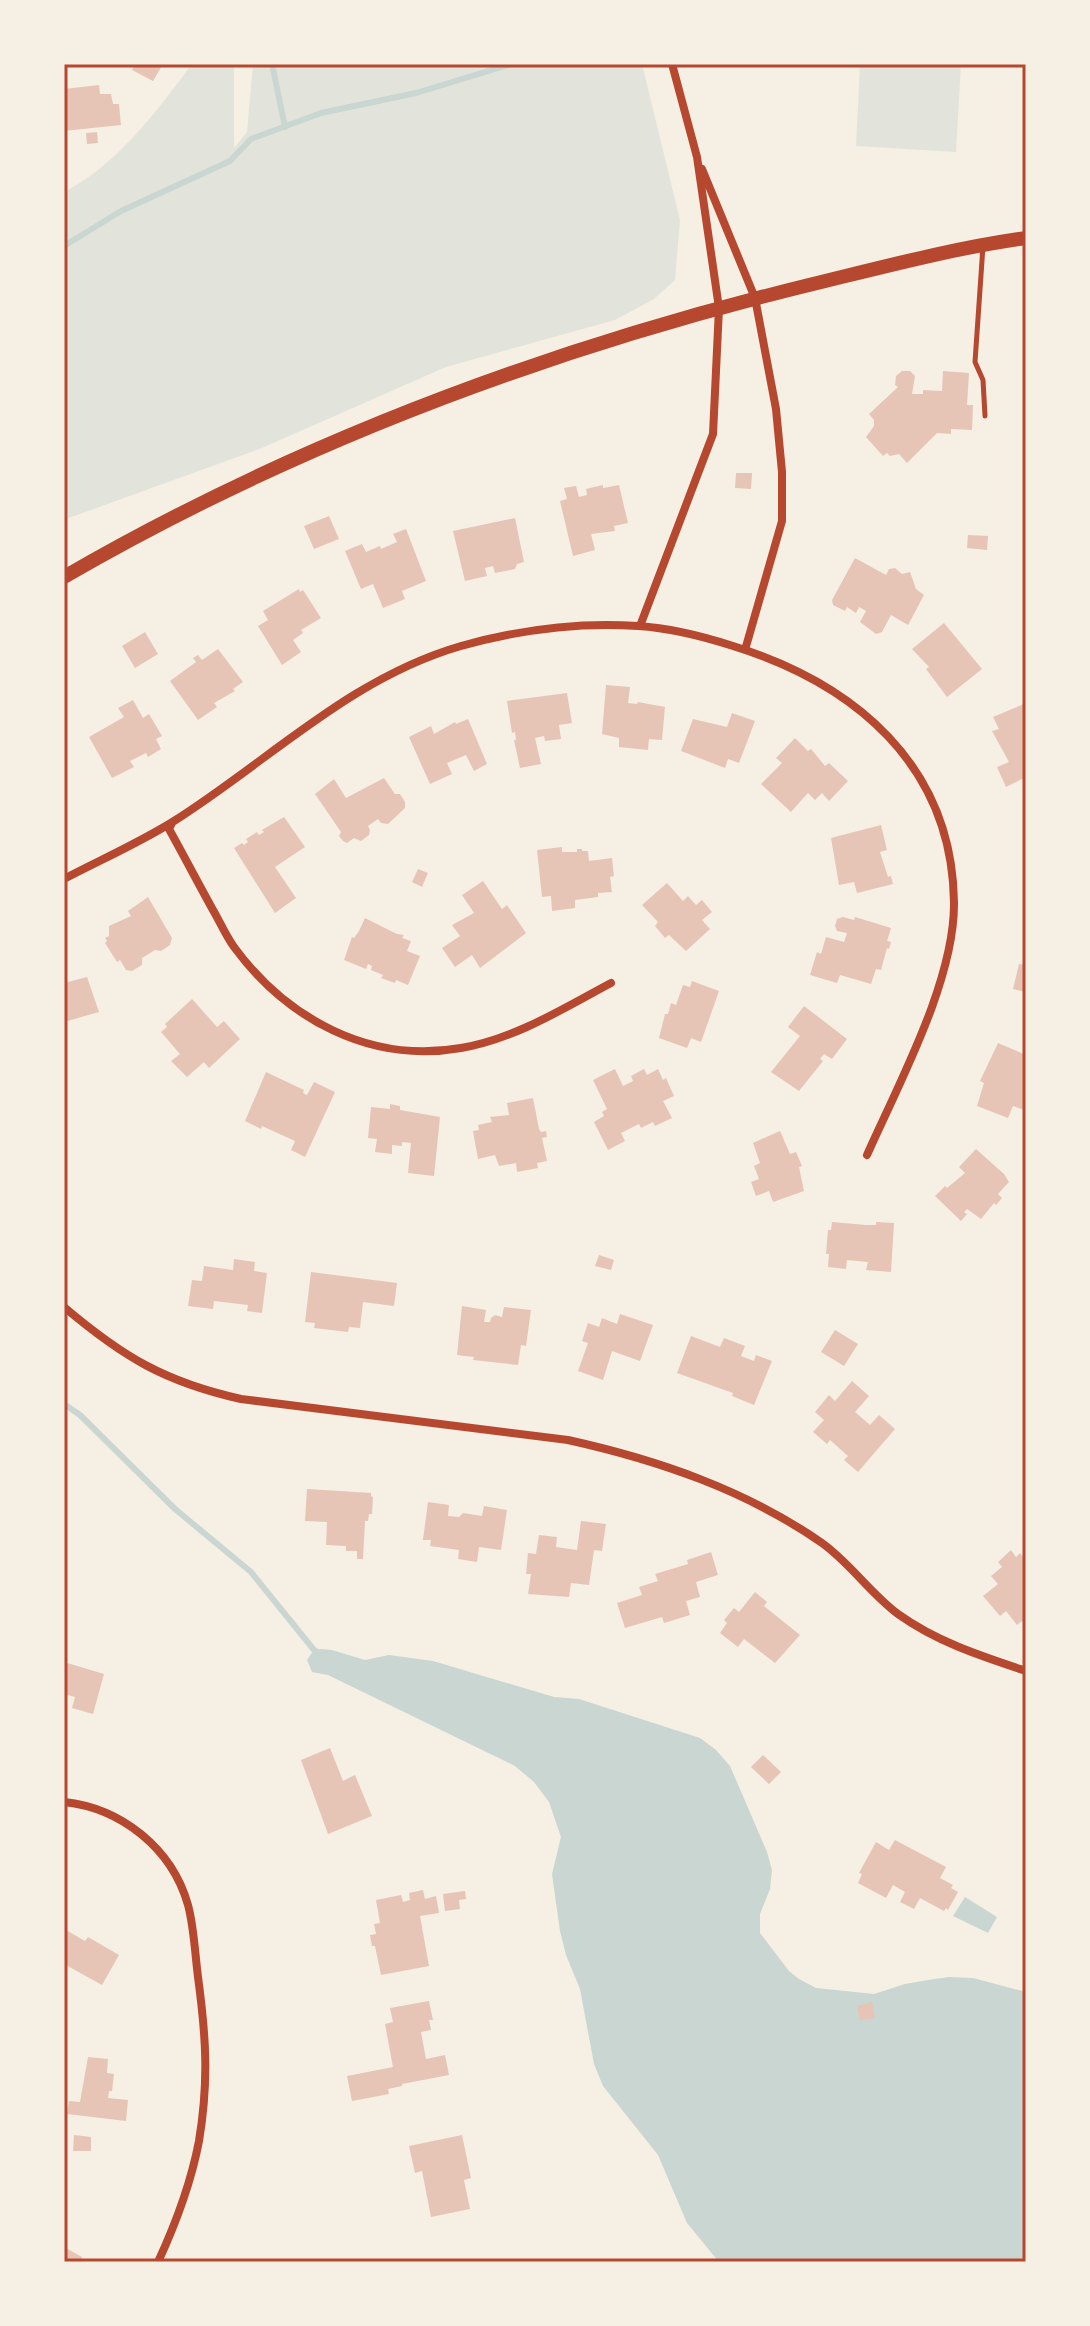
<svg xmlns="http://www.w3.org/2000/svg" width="1090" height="2326" font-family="'Libre Baskerville',serif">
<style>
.green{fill:#e2e4dc}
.water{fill:#c9d6d2}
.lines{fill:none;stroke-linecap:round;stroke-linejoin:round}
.stream{stroke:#c9d6d2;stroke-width:6}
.building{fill:#e6c5b7}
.service{stroke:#b5482f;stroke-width:5}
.minor{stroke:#b5482f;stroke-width:8}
.secondary{stroke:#b5482f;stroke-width:14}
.neatline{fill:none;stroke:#b5482f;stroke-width:3}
</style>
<rect width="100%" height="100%" fill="#f6efe4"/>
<path class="green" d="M192 64H234V148L247 132 253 64H642L680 220 675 280 654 299 615 320 446 367 262 448 66 519 64 514V192C118 164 156 112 192 64Z
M860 64H961L956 152 856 146Z"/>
<path class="water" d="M321 1649 332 1650 365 1660 389 1655 433 1661 554 1697 579 1699 700 1738 716 1750 730 1766 767 1852 772 1870 770 1889 760 1914V1933L789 1971 799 1979 816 1988 874 1994 905 1984 928 1980 949 1977 973 1978 1026 1992V2262H719L687 2223 658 2155 603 2086 594 2064 580 1989 566 1955 560 1931 552 1874 561 1837 549 1802 534 1782 515 1766 328 1675 312 1672 307 1660 314 1650Z
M965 1897 997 1917 988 1933 953 1916Z"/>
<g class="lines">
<path class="stream" d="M272 64 285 127
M64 246 121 211 230 161 251 139 321 113 416 93 511 64
M64 1404 80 1415 175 1509 251 1572 314 1650 321 1654"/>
</g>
<path class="building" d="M135 64H163L153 81 132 70Z
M99 85 100 94H111L113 104H119L121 125 64 131V89Z
M97 132 98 143 87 144 86 133Z
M902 371H910L915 376 912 394H923V390L942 391 943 371 969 373 967 405H973L972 430 951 429V434L937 433 907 463 899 454 890 456 887 453 883 456 866 437 874 426V420L869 414 898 387 895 385 896 376Z
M736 473H752L751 489 735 488Z
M603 485V488L619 485 628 523 614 526 615 531 591 534 595 550 573 556 560 501 567 499 564 488 576 486 579 497 587 495 586 489Z
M329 516 339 539 314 549 304 526Z
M515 518 524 562 517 564 515 569 495 573 493 566 485 568 487 576 465 581 453 531Z
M406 529 426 581 402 591 405 599 383 608 373 584 361 589 345 551 362 544 366 552 380 546 381 549 397 542 393 534Z
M968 535 988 536 987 550 967 548Z
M855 558 886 575 889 569 895 568 902 574 910 572 916 589 924 595 908 625 891 615 882 632 876 634 860 622 866 611 859 607 856 613 847 607 845 611 833 605 832 600Z
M299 589 300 592 303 590 321 618 301 630 303 633 293 640 301 652 282 665 258 626 268 620 263 611Z
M944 623 982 669 947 697 926 669 929 667 912 649Z
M145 632 158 654 135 668 122 646Z
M218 649 243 682 233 689 235 691 214 703 217 707 198 720 170 681 196 662 193 658 198 655 202 660Z
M606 685 630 687 628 703 637 704 638 702 665 707 662 740 649 739 648 750 619 747V738L602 734Z
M567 693 572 723 559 725 561 739 545 741 544 736 535 738 541 764 520 768 514 740H516L515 732 512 733 507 701Z
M133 700 143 718 149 714 162 736 156 739 161 749 148 757 146 753 130 761 134 767 112 778 89 737 124 717 118 708Z
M1026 703V777L1006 787 997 767 1009 762 992 731 999 729 993 717Z
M732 713 755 721 739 763 728 759 725 768 681 751 693 719 727 727Z
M468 719 487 764 474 771 466 755 447 763 452 774 430 784 409 737 431 726 434 734 455 722 456 724Z
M795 738 808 751 811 749 825 766 829 763 848 781 829 801 822 793 815 800 808 793 791 812 761 784 782 763 776 758Z
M384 778 395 794H400L405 802V808L388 824 381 823 378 819 368 826 370 830 369 835 361 841 354 838 347 843 343 841 339 836 341 832 315 794 334 779 346 798Z
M284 817 305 847 275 867 296 898 275 913 234 848 242 843 244 845 248 842 246 839 257 832 259 835 264 832 262 830Z
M881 825 887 850 880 852 888 877 891 876 893 884 857 893 854 882 839 885 831 838Z
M562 847V852H577V849H582V851H588L589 861 612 858 614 876 610 877 612 892 598 893V897L575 900V908L552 911 551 896 542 897 537 850Z
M418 869 428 873 422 887 412 882Z
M483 881 502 909 507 905 526 933 480 968 472 955 455 967 442 948 460 936 452 925 474 913 462 895Z
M667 883 683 901 688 896 696 905 702 900 712 912 702 920 710 929 686 951 669 935 665 938 655 926 658 922 642 905Z
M148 897 172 938 170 945 161 951 155 950 142 958V965L132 971 126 970 120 960 117 962 105 943 107 941 105 938 109 936V926L131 916 128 911Z
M843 917 854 920 855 917 891 928 887 941 891 942 889 949 887 948 881 970 876 969 871 984 840 975 837 983 810 975 817 952 821 954 826 937 844 942 847 933 837 931 835 926 837 919Z
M365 918 397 934 404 935 402 938 411 941 407 951 420 956 408 985 396 980 395 983 381 978 383 975 371 970 372 966 368 964 366 969 344 960 352 937 354 938 359 931Z
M1019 964 1026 965V992L1013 989Z
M87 977 99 1012 64 1022V983Z
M692 981 719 991 701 1042 691 1038 687 1048 659 1038 665 1014H668L671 1003 676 1005 683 985 690 987Z
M192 999 217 1027 224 1021 240 1039 209 1068 204 1062 187 1077 171 1061 180 1054 161 1032 167 1027 165 1024Z
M804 1006 847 1039 832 1059 824 1054 820 1059 823 1061 799 1091 771 1072 800 1036 788 1027Z
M998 1043 1026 1055 1024 1080 1026 1081V1106L1024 1110 1013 1106 1008 1118 977 1106 984 1083 980 1081Z
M615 1069 623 1086 633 1081 631 1076 644 1069 647 1075 658 1069 663 1080 666 1078 674 1096 663 1101 672 1118 655 1126 653 1122 641 1128 639 1124 621 1133 625 1141 608 1150 594 1122 604 1116 602 1112 607 1109 593 1080Z
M266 1072 304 1090 303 1093 307 1095 314 1082 335 1092 305 1157 291 1150 295 1141 262 1126 261 1129 245 1121Z
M533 1098 539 1129 541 1132 546 1131 547 1137 542 1138 547 1161 537 1163 538 1168 517 1172 516 1163 499 1166 495 1155 478 1159 473 1131 479 1130 478 1125 492 1122 490 1117 509 1115 507 1103Z
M390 1104 400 1106V1110L440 1117 434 1176 408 1173 411 1143 402 1142V1146L392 1145V1154L375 1152 377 1139 368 1138 371 1107 390 1109Z
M780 1131 790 1154 796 1152 802 1166 799 1167 804 1191 773 1202 769 1191 756 1196 751 1182 759 1179 754 1166 760 1163 753 1143Z
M976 1149 1004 1174 1009 1182 998 1194 1002 1198 996 1205 994 1203 981 1219 967 1209 964 1212 967 1214 961 1221 935 1196 945 1186 947 1188 965 1173 959 1167Z
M832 1222 866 1225H876V1222L894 1223 891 1272 866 1270 868 1262 847 1260 846 1269 828 1267 829 1254H826L828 1230H831Z
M599 1255 614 1260 611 1270 595 1266Z
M234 1259 255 1262 254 1271 267 1273 262 1313 247 1311 248 1305 214 1301 213 1309 188 1306 192 1280 202 1281 204 1266 233 1270Z
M311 1272 397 1283 394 1306 363 1302 360 1328 349 1327 348 1332 314 1328 315 1323 305 1322Z
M462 1306 486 1310 484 1322H490L491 1318 495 1315 502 1317 504 1307 531 1310 526 1346 521 1345 518 1365 473 1360 474 1357 457 1355Z
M620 1314 653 1325 640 1361 612 1351 603 1380 578 1371 588 1343 582 1341 588 1323 599 1327 602 1318 617 1324Z
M835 1330 858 1344 844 1366 821 1352Z
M691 1336 720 1347 724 1338 745 1346 741 1356 754 1361 756 1355 772 1361 754 1405 732 1396 733 1393 677 1373Z
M852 1381 869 1396 855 1412 870 1425 879 1415 895 1429 858 1472 844 1460 848 1456 830 1440 827 1444 813 1432 824 1420 815 1412 829 1395 835 1401Z
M307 1489 371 1493V1496L373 1497 372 1514H369L368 1521H365L363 1559H357V1551H346V1546L326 1545 327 1522 305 1521Z
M428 1502 449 1505 448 1516 459 1517 463 1513 482 1516 484 1506 507 1510 501 1550 479 1547 477 1562 458 1559 459 1550 430 1546 431 1540H423Z
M581 1521 606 1524 602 1551 594 1550 589 1585 571 1583 569 1597 528 1594 531 1574H526L528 1553 536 1554 539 1535 557 1537 556 1547 577 1550Z
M1011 1550 1016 1557 1020 1553 1026 1560V1626L1022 1621 1017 1625 1006 1611 1000 1616 983 1596 998 1584 991 1576 1002 1567 998 1562Z
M711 1552 718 1575 696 1582 700 1597 686 1601 690 1615 664 1623 662 1617 625 1628 617 1603 642 1595 639 1587 658 1581 655 1574 688 1564 687 1560Z
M755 1592 767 1602 764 1606 800 1635 775 1663 744 1639 738 1647 720 1633 727 1623 724 1620 734 1608 739 1612Z
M64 1662 104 1674 93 1714 72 1708 75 1697 64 1694Z
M330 1748 343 1781 355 1775 372 1816 328 1834 301 1760Z
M763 1755 781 1772 769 1784 751 1767Z
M895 1840 946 1867 940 1878 953 1885 951 1888 958 1892 948 1910 946 1908 944 1911 920 1898 914 1909 900 1902 905 1892 893 1885 886 1898 858 1883 862 1874 859 1873 876 1842 889 1850Z
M423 1890 425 1899 436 1896 439 1913 420 1916 429 1966 381 1975 375 1946H372L370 1935 376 1934 374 1924 380 1923 376 1900 401 1895 403 1902 410 1900 409 1893Z
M465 1891 466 1899 459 1900 460 1909 445 1911 443 1894Z
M66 1930 85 1941 88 1937 119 1955 102 1985 64 1964V1934Z
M429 2001 433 2020H429L431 2030 421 2032 426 2059 445 2055 449 2075 402 2084V2086L388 2089 389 2094 352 2101 347 2076 393 2067 385 2024 393 2022 390 2008Z
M872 2002 875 2018 860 2020 857 2006Z
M88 2057 108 2059 107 2073 114 2074 112 2091H109L108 2098 128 2100 126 2121 67 2114 69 2101 80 2102Z
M74 2135 91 2137V2151H73Z
M462 2135 471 2178 464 2180 470 2209 431 2217 422 2171 415 2173 409 2146Z
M64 2247 82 2257 80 2262H64Z"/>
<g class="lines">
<path class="service" d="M983 246 975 362 983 380 985 416"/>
<path class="minor" d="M702 169 755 298 776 409 782 472V521L745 650
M640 626 713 434 719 308 697 157 672 64
M172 823 169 829C184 856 198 883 213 910 220 922 226 936 234 947 287 1019 370 1064 461 1048 515 1039 564 1008 611 983
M64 879C100 860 139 843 174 821 269 761 350 678 461 646 518 630 579 622 638 626 670 628 702 636 733 646 855 684 952 765 954 902 955 980 899 1083 867 1155
M64 1307C123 1357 165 1382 241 1399L568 1440C658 1460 746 1490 822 1543 850 1563 870 1593 898 1614 937 1642 981 1656 1026 1671
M64 1802C121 1808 172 1848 188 1905 194 1927 195 1954 198 1977 206 2036 209 2081 199 2141 191 2183 176 2223 158 2262"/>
<path class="secondary" d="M64 577C297 442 551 348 813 284 883 267 954 248 1026 238"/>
</g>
<rect width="1090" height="2326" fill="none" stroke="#f6efe4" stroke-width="132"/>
<rect x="66" y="66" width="958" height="2194" class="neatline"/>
</svg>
